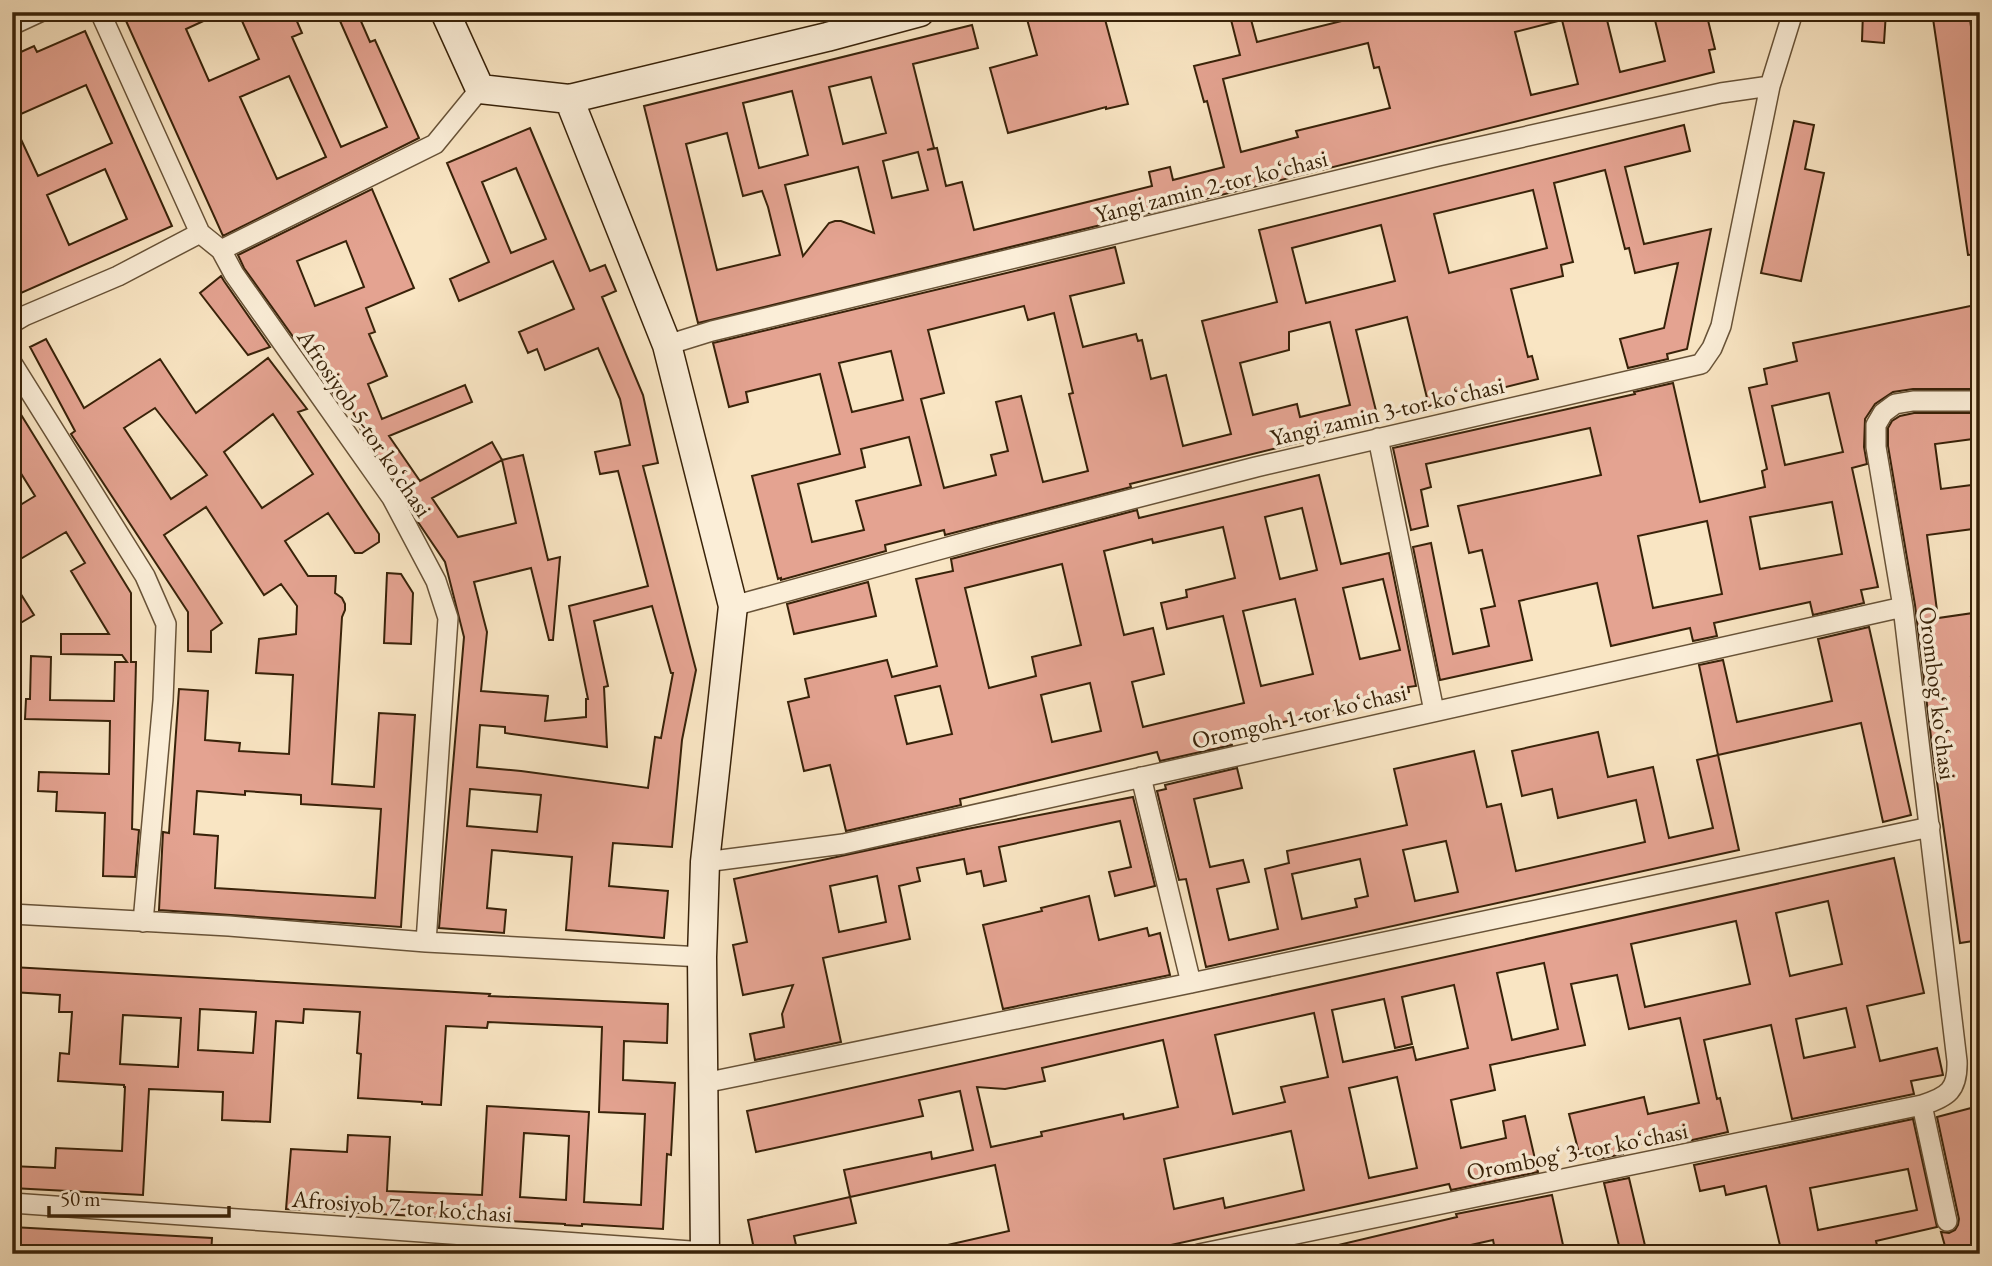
<svg xmlns="http://www.w3.org/2000/svg" width="1992" height="1266" font-family="'EB Garamond',serif">
<style>
.building{fill:#e4a391;stroke:#382209;stroke-width:2;fill-rule:evenodd}
.lines{fill:none;stroke-linecap:round;stroke-linejoin:round}
.street-casing{stroke:#685338;stroke-width:22}
.secondary-casing{stroke:#382209;stroke-width:31}
.street{stroke:#fbeed8;stroke-width:19}
.secondary{stroke:#fbeed8;stroke-width:28}
.labels{text-anchor:middle;dominant-baseline:central;stroke-width:7;stroke-linejoin:round;paint-order:stroke}
.street-label{font-size:24px;fill:#382209;stroke:#fbeed8}
</style>
<rect width="100%" height="100%" fill="#f9e5c3"/>
<filter id="stains"><feTurbulence type="fractalNoise" baseFrequency=".00286" numOctaves="4"/><feColorMatrix values="0 0 0 0 .2 0 0 0 0 .09 0 0 0 0 .02 0 0 0 .5 -.17"/></filter>
<radialGradient id="worn" r=".72"><stop offset=".6" stop-color="#630" stop-opacity="0"/><stop offset="1" stop-color="#630" stop-opacity=".3"/></radialGradient>
<path class="building" d="M122 12H223L186 29 209 81 259 59 238 12H293L302 33 292 37 341 147 387 127 336 12H357L370 42 375 40 419 138 223 236ZM289 76 326 157 277 179 240 97Z
M1025 12H1103L1128 104 1106 109V107L1008 133 990 68 1037 55Z
M1229 12H1249L1257 42 1378 12H1605L1620 72 1665 61 1653 12H1706L1715 49 1709 50 1714 72 1109 223 698 323 644 106 972 25 978 48 913 64 934 148 927 150 937 148 946 186 962 182 974 230 1152 186 1149 172 1170 167 1173 180 1224 167 1207 101 1204 102 1194 66 1240 55ZM1562 20 1578 84 1531 95 1515 32ZM1368 43 1374 68 1379 67 1390 108 1296 131 1298 137 1241 152 1223 79ZM871 77 886 133 843 144 829 87ZM792 91 808 155 759 168 743 103ZM727 133 743 196 762 191 768 207 780 255 717 270 686 144ZM918 152 928 190 892 198 883 161ZM858 167 874 233 841 221H835L829 223 803 256 785 185Z
M1863 12H1886L1884 43 1862 41Z
M1932 12H1969L1976 63 1980 62V254L1968 255Z
M85 31 172 226 12 297V120L38 176 112 143 86 85 12 118V56L34 46 37 52ZM105 169 127 219 69 245 47 195Z
M1794 121 1814 125 1805 169 1824 173 1801 281 1761 273Z
M1684 125 1690 151 1625 167 1644 244 1711 229 1687 349 1667 354 1668 359 1628 368 1620 339 1664 328 1678 263 1635 273 1629 248 1625 249 1605 170 1554 183 1573 262 1561 265 1563 276 1511 289 1528 357 1532 356 1538 379 1429 406 1407 317 1356 330 1379 423 1130 484 1131 487 945 535 944 530 885 545 886 551 781 580V578L778 579 752 476 840 454 820 374 746 392 748 402 729 407 713 343 1115 247 1124 283 1070 296 1083 347 1136 334 1138 341 1142 340 1151 379 1166 375 1183 446 1231 434 1202 321 1277 302 1259 230ZM1533 190 1547 248 1449 273 1434 214ZM1381 225 1395 281 1306 303 1292 248ZM1024 306 1028 320 1054 313 1073 393 1069 394 1088 471 1043 482 1021 396 996 402 1008 451 991 455 996 475 944 488 921 399 944 393 928 330ZM1330 322 1350 405 1300 417 1297 404 1253 415 1240 363 1289 350V332ZM891 351 903 400 852 412 839 363ZM909 437 921 485 856 501 864 530 812 542 798 484 865 467 861 449Z
M530 128 590 271 605 265 616 291 602 297 643 395 658 463 643 466 696 670 682 740 672 847 613 843 609 886 668 891 664 938 566 930 572 857 492 850 487 908 506 910 504 933 439 928 464 637 445 562 418 522 402 491 363 435 345 393 336 397 325 382 305 334 294 338 244 268 238 255 372 189 414 288 366 308 375 332 369 334 387 376 368 384 382 419 465 385 472 402 389 436 420 481 492 442 502 460 523 455 548 560 560 557 553 640H549L531 568 474 582 487 632 481 691 548 696 545 721 586 717V699H588L569 606 648 586 618 471 600 474 595 452 630 445 620 399 598 348 545 370 537 349 528 353 519 332 574 309 553 261 459 301 450 279 489 262 447 163ZM516 168 546 239 511 253 482 182ZM346 241 364 287 315 306 297 261ZM502 460 516 523 458 537 432 498ZM652 606 671 673H673L661 738 655 737 648 788 521 771 477 767 480 725 505 727V733L607 747 604 687 608 686 594 621ZM470 789 541 795 537 832 467 826Z
M221 276 224 281 270 347 248 355 200 293Z
M1980 304V389H1913L1893 392 1875 404 1865 419 1864 447 1867 464 1852 468 1878 587 1861 590 1864 603 1813 615 1810 602 1714 623 1717 636 1693 641 1690 628 1611 646 1597 583 1519 601 1532 660 1440 680 1413 547 1431 543 1453 654 1489 646 1481 609 1495 606 1482 550 1469 553 1458 506 1601 475 1590 428 1426 464 1431 487 1421 490 1428 526 1411 530 1393 448 1635 394 1634 392 1673 383 1700 502 1765 487 1762 471 1767 469 1749 388 1767 384 1764 369 1797 361 1793 343ZM1829 393 1843 452 1785 465 1772 406ZM1832 502 1842 554 1760 569 1750 517ZM1707 521 1722 594 1653 608 1638 536Z
M46 339 84 408 160 359 196 413 268 358 307 409 298 412 379 534V542L362 553H355L328 513 285 541 308 576H336L335 593 342 598 345 604V610L342 617 332 784 374 787 379 713 415 715 401 927 159 910 163 832 169 833 179 689 208 691 205 740 240 743 239 751 289 754 293 675 256 673 259 639 296 634 297 606 281 584 264 595 206 507 164 535 222 623 211 631V652L188 651V612L71 434 75 431 30 347ZM155 408 207 475 171 499 124 428ZM273 414 313 474 262 508 224 452ZM197 791 245 795V791L301 795V804L381 809 375 898 215 888 218 836 194 834Z
M12 400 131 593V662H136L132 829 139 830 135 877 103 876 105 813 56 811 57 792 38 791 39 772 109 774 110 721 25 719 26 699H30L31 656 51 657 50 700 114 701 115 662H127L122 655 61 654V634H109L71 571 85 563 66 532 12 564V510L35 496 12 459Z
M1914 413H1980V438L1935 444 1941 489 1980 484V528L1927 535 1938 618 1980 612V676L1971 677 1980 738V868L1972 869 1980 924V940L1960 943 1933 754 1915 605 1888 446V428L1892 421 1900 416Z
M1319 475 1341 564 1389 553 1416 686 1408 687 1409 692 1229 735 1232 745 1160 761 1157 752 960 799 961 805 846 831 830 765 804 771 788 702 809 697 805 679 887 660 892 677 937 666 916 579 953 571 951 559 1137 510 1139 518ZM1302 508 1317 570 1280 579 1265 517ZM1223 527 1235 578 1186 590 1187 597 1161 603 1167 629 1223 616 1244 703 1143 727 1132 682 1164 674 1153 628 1124 635 1104 551 1152 539 1153 543ZM1062 564 1081 645 1032 657 1036 676 989 688 965 588ZM1383 579 1400 650 1360 659 1343 588ZM1295 599 1313 674 1261 686 1243 611ZM1090 683 1101 731 1052 742 1041 695ZM940 686 952 734 907 744 895 696Z
M387 573 401 574 413 593 411 644 384 643Z
M12 580 34 615 12 628Z
M868 582 876 616 794 634 787 604Z
M1869 627 1911 815 1883 822 1861 723 1718 755 1699 665 1723 660 1737 722 1832 701 1818 639Z
M1598 732 1608 777 1653 767 1669 838 1713 828 1697 760 1718 755 1739 850 1206 967 1186 879 1179 880 1157 791 1166 789 1165 785 1237 768 1242 788 1194 799 1210 867 1243 860 1249 882 1217 889 1229 940 1278 929 1265 869 1289 863 1287 851 1407 825 1394 769 1474 751 1487 807 1501 804 1516 871 1645 842 1636 800 1558 818 1552 789 1522 796 1512 751ZM1446 841 1458 892 1415 901 1403 850ZM1360 859 1368 896 1355 899 1357 907 1302 919 1292 874Z
M1133 797 1155 886 1115 896 1109 872 1131 867 1120 821 999 847 1006 881 984 886 981 871 967 874 964 859 917 868 920 881 899 886 910 939 823 958 841 1042 755 1060 750 1034 784 1027 782 1014 793 985 743 995 733 945 747 942 734 879 967 829ZM877 876 886 922 839 932 830 886Z
M1894 858 1924 993 1867 1006 1880 1061 1937 1048 1943 1075 1911 1081 1914 1094 1792 1119 1771 1025 1704 1040 1717 1099 1720 1098 1728 1132 1688 1141 1687 1133 1622 1148 1623 1154 1598 1159 1597 1153 1580 1157 1569 1114 1644 1097 1648 1114 1699 1103 1680 1018 1629 1029 1617 975 1571 984 1585 1045 1490 1065 1495 1090 1451 1100 1461 1148 1506 1138 1503 1121 1525 1116 1538 1172 1451 1190 1449 1184 1130 1254H944L943 1246 1009 1231 995 1165 850 1197 844 1170 931 1152 932 1159 973 1150 960 1091 919 1100 923 1116 756 1152 747 1111ZM1828 901 1842 964 1790 976 1776 913ZM1736 921 1750 984 1645 1007 1631 944ZM1544 963 1558 1029 1512 1040 1497 973ZM1454 985 1468 1048 1416 1060 1413 1047 1343 1062 1332 1010 1384 999 1395 1048 1412 1044 1402 997ZM1846 1008 1855 1047 1804 1058 1796 1019ZM1314 1013 1328 1077 1281 1087 1285 1102 1233 1114 1215 1035ZM1163 1040 1178 1107 1124 1119 1123 1114 1041 1132 1042 1136 991 1147 977 1087 1005 1089 1045 1081 1042 1068ZM1397 1077 1417 1168 1369 1178 1349 1088ZM1291 1131 1304 1190 1225 1208 1223 1198 1174 1209 1164 1159Z
M1089 896 1099 940 1147 928 1149 936 1160 933 1170 975 1003 1009 983 925 1042 911 1041 908Z
M12 967 490 994 489 996 668 1004 667 1043 624 1041 623 1080 675 1083 671 1155 667 1154 663 1229 582 1224V1226L565 1225V1224L286 1209 291 1149 347 1152 348 1135 390 1137 387 1191 482 1195 487 1106 589 1112 584 1202 641 1205 645 1114 599 1112 602 1027 488 1022 487 1028 446 1026 441 1105 422 1104V1102L358 1098 361 1054 357 1053 360 1012 304 1009 303 1023 276 1021 270 1122 222 1120 223 1092 149 1089 143 1195 12 1188V1166L55 1168 56 1148 122 1151 125 1087H124V1085L58 1081 60 1053 69 1054 72 1012H59L60 995 12 992ZM200 1009 256 1012 253 1053 198 1050ZM123 1015 181 1018 178 1067 120 1064ZM524 1133 569 1136 566 1200 520 1197Z
M1971 1108 1980 1146V1246L1947 1253 1941 1232 1949 1233 1955 1230 1958 1225 1959 1219 1937 1117Z
M1913 1119 1937 1227 1876 1241 1879 1254H1858L1856 1246 1823 1254H1782L1766 1186 1726 1195 1724 1186 1700 1191 1694 1165ZM1908 1169 1917 1210 1818 1230 1810 1188Z
M1629 1178 1647 1254H1621L1604 1183Z
M1552 1195 1565 1254H1496L1493 1240 1431 1254H1334V1246L1457 1217 1456 1214Z
M850 1197 856 1223 794 1236 798 1254H755L748 1220Z
M12 1227 212 1238 211 1254 12 1252Z"/>
<g class="lines">
<g class="street-casing">
<path id="street" d="M100 12 200 233 221 250 234 274 392 498 436 581 448 618 426 942
M12 25 40 12
M221 250 435 144 480 89
M12 323 24 316 118 276 200 233
M667 345 712 331 1438 156 1721 93 1770 86
M12 363 145 576 166 624 163 700 143 922
M1378 438 1434 711
M733 606 996 534 1256 467 1701 364 1712 348 1721 326 1770 86 1793 12
M1141 777 1191 983
M705 862 843 844 1903 607
M12 914 229 926 426 942 702 957
M704 1083 1191 983 1930 827
M1922 1105 1947 1221
M12 1203 705 1252
M1199 1254 1922 1105C1948 1097 1958 1090 1957 1061L1903 607 1876 447V425L1883 413 1895 404 1913 401H1980"/>
</g>
<g class="secondary-casing">
<path id="secondary" d="M445 12 480 89 569 99 827 37 920 12
M569 99 667 345 733 606 705 862 702 957 705 1254"/>
</g>
<use href="#street" class="street"/>
<use href="#secondary" class="secondary"/>
</g>
<g class="labels">
<g class="street-label">
<text transform="translate(1211 186) rotate(-14)">Yangi zamin 2-tor koʻchasi</text>
<text transform="translate(1387 411) rotate(-13)">Yangi zamin 3-tor koʻchasi</text>
<text transform="translate(365 423) rotate(56)">Afrosiyob 5-tor koʻchasi</text>
<text transform="translate(1938 693) rotate(83)">Orombogʻ koʻchasi</text>
<text transform="translate(1299 716) rotate(-13)">Oromgoh 1-tor koʻchasi</text>
<text transform="translate(1577 1151) rotate(-11)">Orombogʻ 3-tor koʻchasi</text>
<text transform="translate(402 1206) rotate(4)">Afrosiyob 7-tor koʻchasi</text>
</g>
</g>
<rect width="1992" height="1266" fill="none" stroke="#f9e5c3" stroke-width="42"/>
<rect x="14" y="14" width="1964" height="1238" fill="none" stroke="#382209" stroke-width="3.5"/>
<rect x="21" y="21" width="1950" height="1224" fill="none" stroke="#382209" stroke-width="2"/>
<path d="M49 1206v10h180v-10" fill="none" stroke="#382209" stroke-width="3.5"/>
<text x="60" y="1206" font-size="21" fill="#382209" stroke="#fbeed8" stroke-width="5" paint-order="stroke">50 m</text>
<rect width="100%" height="100%" filter="url(#stains)"/>
<rect width="100%" height="100%" fill="url(#worn)"/>
</svg>
